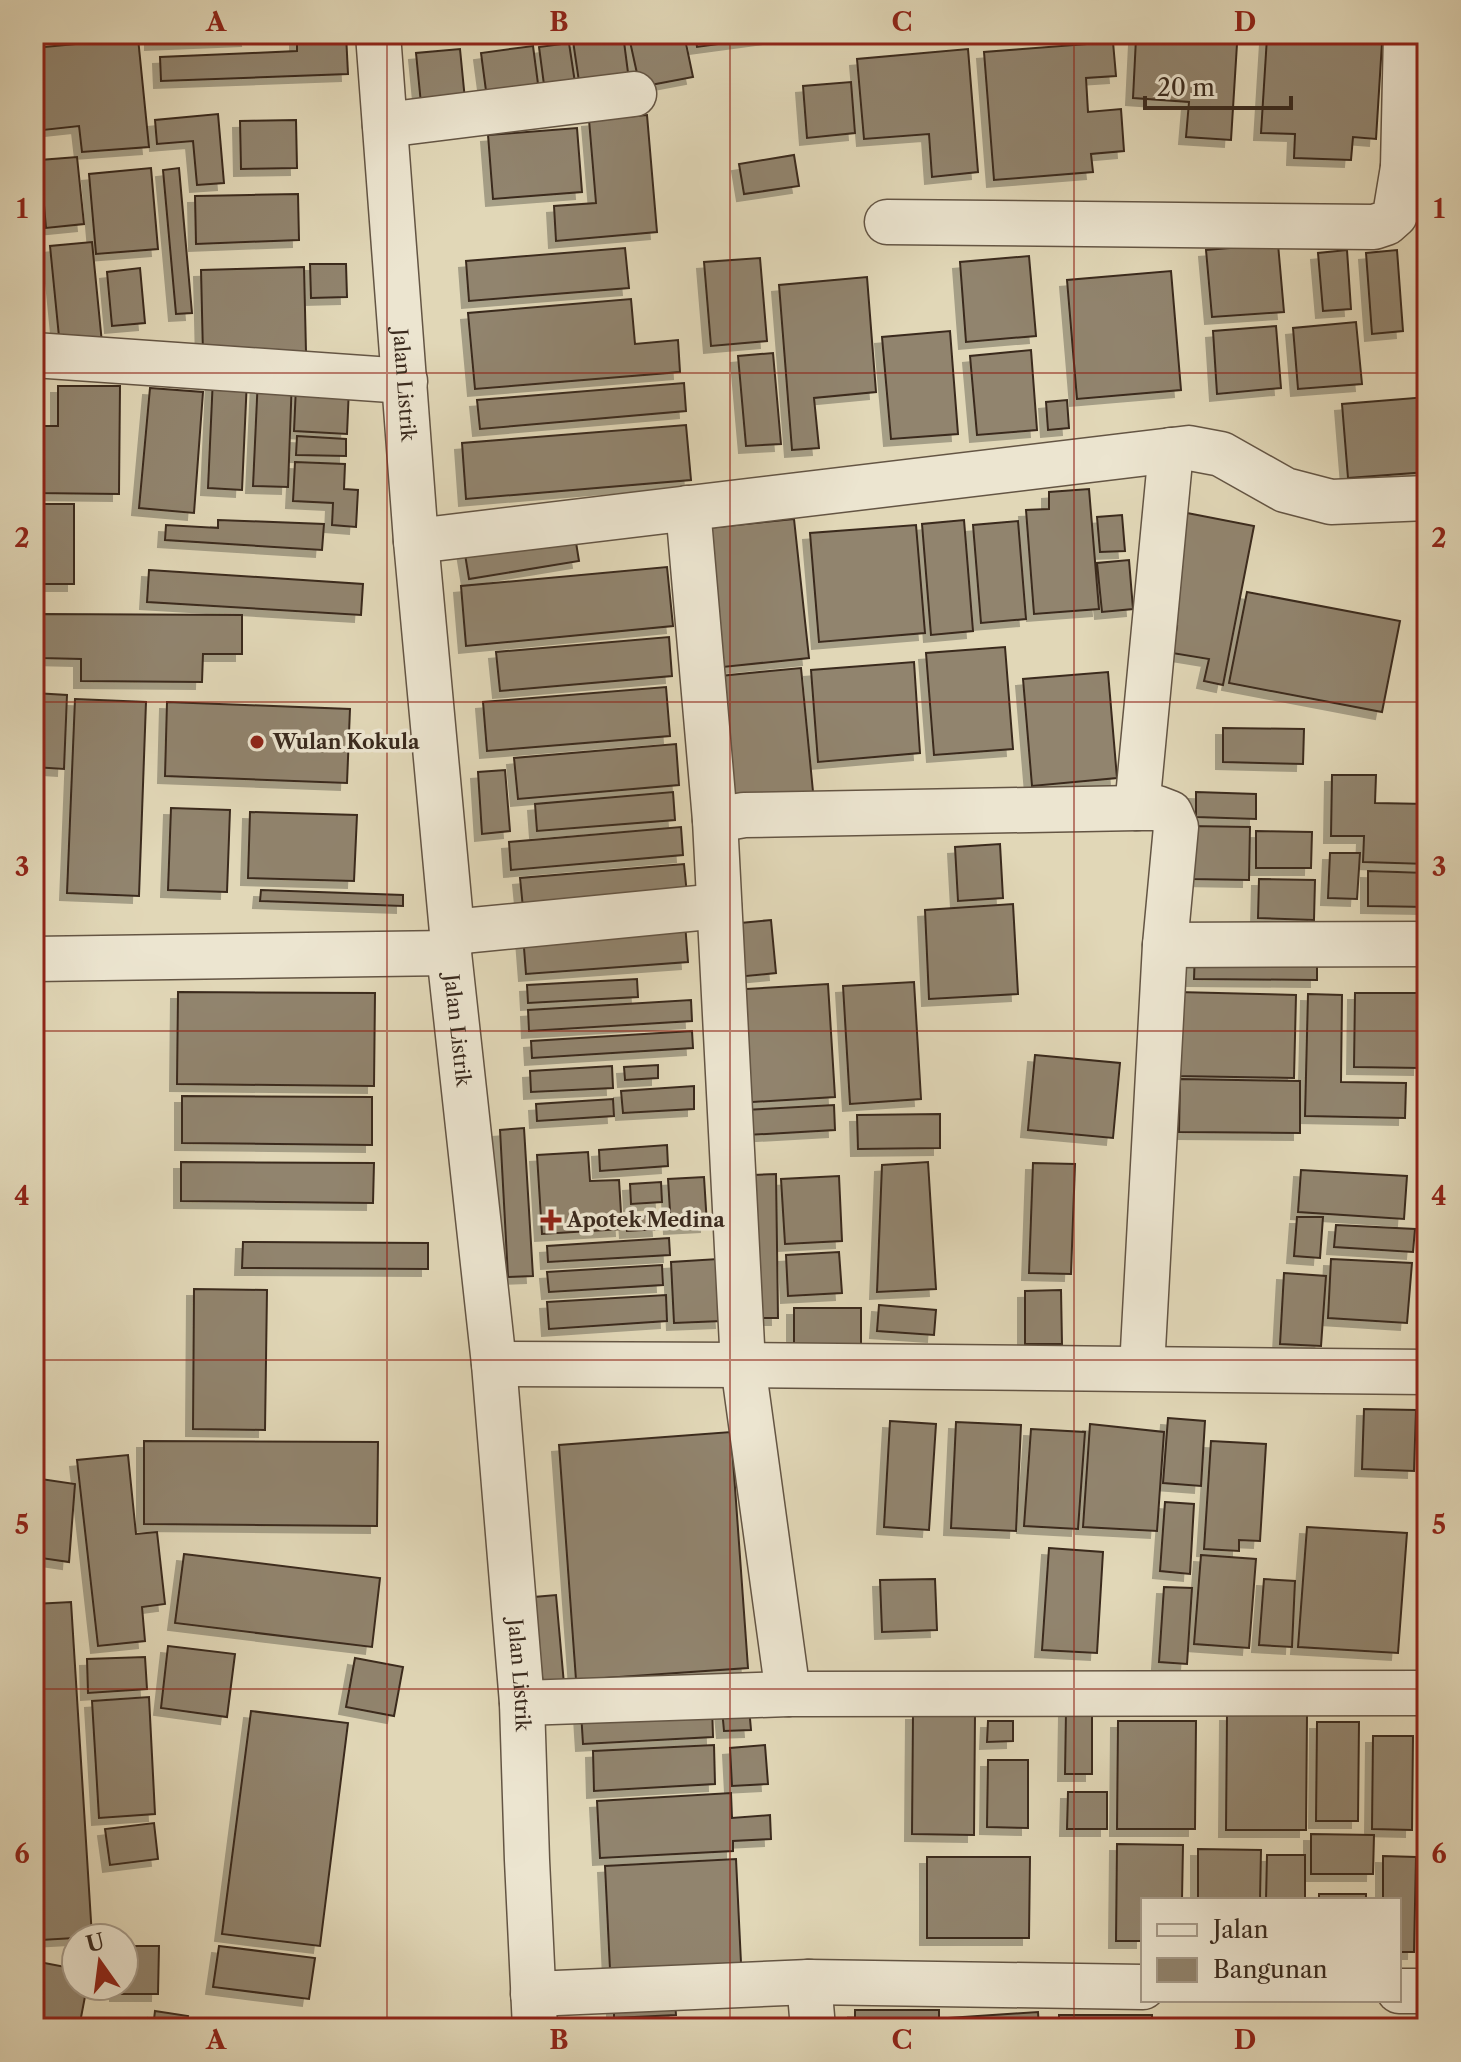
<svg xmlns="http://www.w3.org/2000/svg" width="1461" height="2062" font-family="'Libre Caslon Text',serif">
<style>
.building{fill:#91846e;stroke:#3a2a1e;stroke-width:2;filter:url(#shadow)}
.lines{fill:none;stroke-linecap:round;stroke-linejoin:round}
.minor-casing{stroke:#645544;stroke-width:47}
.minor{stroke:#ece5d0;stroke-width:44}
.grid{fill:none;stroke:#8f2418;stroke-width:2;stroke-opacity:0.55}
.poi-dot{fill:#8f2418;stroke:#ece5d0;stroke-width:3}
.labels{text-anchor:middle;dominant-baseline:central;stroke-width:7;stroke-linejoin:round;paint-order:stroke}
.street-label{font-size:20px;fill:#3a2a1e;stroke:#ece5d0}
.poi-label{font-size:20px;font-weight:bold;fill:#3a2a1e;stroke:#ece5d0;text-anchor:start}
.neatline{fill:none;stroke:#8f2418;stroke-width:3}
.grid-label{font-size:26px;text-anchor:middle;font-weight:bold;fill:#8f2418}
</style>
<defs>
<filter id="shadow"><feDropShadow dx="-7" dy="7" stdDeviation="0" flood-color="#0004"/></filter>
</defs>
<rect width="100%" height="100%" fill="#e1d7b7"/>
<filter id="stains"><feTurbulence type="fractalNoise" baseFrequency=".0025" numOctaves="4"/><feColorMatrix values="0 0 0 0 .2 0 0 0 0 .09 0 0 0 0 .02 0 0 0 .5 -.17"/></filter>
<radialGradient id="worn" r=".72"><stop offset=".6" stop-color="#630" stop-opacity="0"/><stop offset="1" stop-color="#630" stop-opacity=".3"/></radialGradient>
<path class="building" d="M152 34H247L248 39 152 43Z
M297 34H346L348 74 161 81 160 57 297 51Z
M623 34 630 88 581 95 573 41Z
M644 34H684L693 77 640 87 629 37Z
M695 34H792L697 47Z
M1267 37 1382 43 1376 139 1353 137 1351 160 1294 158 1295 134 1261 133Z
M138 38 149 147 82 152 79 126 34 131V48Z
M1136 38 1237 44 1231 140 1186 137 1189 102 1133 98Z
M1113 42 1116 76 1086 78 1088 112 1121 109 1124 151 1091 154 1093 172 994 180 984 52Z
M569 43 577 96 546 100 539 47Z
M533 46 540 99 488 106 481 53Z
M460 49 466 110 422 114 416 53Z
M968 49 978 172 932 177 929 134 864 139 857 59Z
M851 82 855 133 807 138 803 86Z
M218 114 224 183 197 185 193 141 157 144 155 120Z
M647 115 657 232 556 241 554 206 596 203 589 120Z
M296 120 297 168 241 169 240 121Z
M577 128 582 192 493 199 488 135Z
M794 155 799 186 744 194 739 164Z
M77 157 84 224 46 228 40 160Z
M151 168 158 249 96 254 89 174Z
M179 168 192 313 176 314 163 170Z
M298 194 299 240 196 244 195 196Z
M92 242 102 343 60 347 50 246Z
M1278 244 1284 312 1212 317 1206 250Z
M625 248 629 288 469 301 466 261Z
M1347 250 1351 309 1323 311 1318 253Z
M1397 250 1403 331 1372 334 1366 253Z
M1029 256 1036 336 966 342 960 262Z
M760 258 767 341 711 346 704 262Z
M310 264H346L347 297 311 298Z
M304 267 306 352 203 355 201 270Z
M140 268 145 323 112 326 107 272Z
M1171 271 1181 390 1077 399 1067 280Z
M867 277 876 392 814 398 819 448 792 450 779 285Z
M631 299 635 344 678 340 680 372 475 389 468 313Z
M1356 322 1362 384 1298 389 1293 328Z
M1276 326 1281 388 1217 394 1213 331Z
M950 331 958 434 891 439 882 337Z
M1031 350 1037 430 977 435 970 356Z
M773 353 781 444 746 446 738 356Z
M213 377 247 379 242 490 208 488Z
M258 377 292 378 288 487 253 486Z
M684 383 686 411 480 429 477 400Z
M58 386H120L119 494 34 493V426H58Z
M296 386 349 388 347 434 294 431Z
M150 388 203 392 194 513 139 508Z
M1427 397V472L1348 478 1342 404Z
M1067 400 1069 428 1048 430 1046 402Z
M686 425 691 480 466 499 462 443Z
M297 436 346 439V456L296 455Z
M295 462 345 464 344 489 358 490 356 527 332 525 333 503 293 501Z
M1089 489 1099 609 1034 614 1026 510 1049 509V492Z
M34 504H74V584H34Z
M1182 512 1254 526 1223 685 1204 681 1209 659 1172 653 1177 626 1160 622Z
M1122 515 1125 551 1100 552 1097 517Z
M794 519 809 658 723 667 708 528Z
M218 520 324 524 322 550 165 540 166 525 218 528Z
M964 520 973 631 931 635 922 524Z
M1018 521 1026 619 981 623 973 525Z
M916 525 925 633 819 642 810 533Z
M574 530 579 561 469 579 464 548Z
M1129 560 1133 609 1102 612 1097 563Z
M667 567 673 626 466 646 461 586Z
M149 570 363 584 361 615 147 602Z
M1247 592 1400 621 1382 712 1229 683Z
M42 614 242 615V654H203L202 682 81 681V659L41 658Z
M669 637 672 676 500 691 496 652Z
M1005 647 1013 749 934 755 926 653Z
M914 662 920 753 818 762 811 670Z
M801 668 814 802 733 810 720 676Z
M1108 672 1117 778 1032 786 1023 679Z
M666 687 670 736 487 751 483 702Z
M34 693 67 695 64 769 34 767Z
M75 699 146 702 139 896 67 893Z
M167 702 350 709 347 783 165 776Z
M1223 728 1304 729 1303 764 1223 762Z
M676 744 679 785 518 799 514 758Z
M505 770 510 831 482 834 478 772Z
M1332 775H1376L1375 803 1427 804V864L1363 862 1364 836H1331Z
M673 792 675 820 537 831 535 804Z
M1196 792 1256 794V819L1196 817Z
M171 808 230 810 227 892 168 890Z
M250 812 357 815 354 881 248 878Z
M1192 826 1250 827 1249 880 1190 879Z
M681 827 683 855 511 870 509 842Z
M1256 831 1312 832 1311 868H1256Z
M1000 844 1003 898 958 901 955 847Z
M1330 853H1360L1357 899 1328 898Z
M684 864 687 895 523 908 520 878Z
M1368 871 1427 873V907L1368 906Z
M1259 879 1315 880 1314 920 1258 918Z
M261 890 403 895V906L260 901Z
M1013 904 1018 994 929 999 925 910Z
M771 920 776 973 736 977 730 924Z
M685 923 688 962 526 974 523 935Z
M1195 950 1317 951V980L1194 979Z
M637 979 638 997 528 1003 527 985Z
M914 982 921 1099 850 1104 843 986Z
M828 984 835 1097 737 1103 730 990Z
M178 992 375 993 374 1086 177 1084Z
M1177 992 1296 995 1294 1078 1175 1076Z
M1355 993H1422L1420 1068 1354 1067Z
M1308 994 1342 995 1341 1082 1406 1083 1405 1118 1305 1116Z
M691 1000 692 1021 529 1031 528 1010Z
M692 1031 693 1048 532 1058 531 1041Z
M1035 1055 1120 1063 1113 1138 1028 1130Z
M658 1065V1078L625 1080 624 1067Z
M612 1066 613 1088 531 1092 530 1071Z
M34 1071 42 1072 38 1208H34Z
M1180 1079 1300 1081V1133L1179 1132Z
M694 1086V1109L623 1113 621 1091Z
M182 1096 372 1097V1145L182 1143Z
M613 1099 614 1116 537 1121 536 1104Z
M834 1105 835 1130 747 1135 745 1110Z
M940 1114V1148L858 1149 857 1115Z
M524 1128 533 1276 508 1277 500 1130Z
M667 1145 668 1166 600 1171 599 1150Z
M588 1152 590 1181 619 1180 622 1229 542 1234 537 1155Z
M181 1162 374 1163 373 1203 181 1201Z
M928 1162 936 1289 877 1292 882 1165Z
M1033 1163 1075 1164 1071 1274 1029 1273Z
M1301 1170 1407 1176 1404 1219 1298 1212Z
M776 1174 778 1318H755L752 1175Z
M839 1176 842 1241 785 1244 781 1179Z
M704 1177 707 1225 671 1227 668 1179Z
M661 1182 662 1202 631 1204 630 1184Z
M658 1216 659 1229 627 1231 626 1217Z
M1297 1217H1323L1320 1258 1294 1256Z
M1336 1225 1415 1229 1413 1252 1334 1247Z
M669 1238 670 1255 548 1262 547 1246Z
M243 1242 428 1243V1269L242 1268Z
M839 1252 842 1293 788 1296 786 1255Z
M718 1259 722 1321 674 1323 671 1262Z
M1331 1259 1412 1263 1407 1323 1328 1318Z
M662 1265 663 1285 549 1292 547 1272Z
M1284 1273 1326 1276 1321 1346 1280 1344Z
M194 1289 267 1290 265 1430 193 1429Z
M1061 1290 1062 1344H1025V1291Z
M666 1295 667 1321 549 1329 547 1302Z
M879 1305 936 1310 934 1335 877 1331Z
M794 1308H861V1351L794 1350Z
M1364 1409 1416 1410 1414 1471 1362 1469Z
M1168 1418 1205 1421 1201 1486 1163 1483Z
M890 1421 936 1424 929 1530 884 1527Z
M956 1422 1021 1425 1016 1531 951 1528Z
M1090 1424 1164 1432 1157 1531 1083 1527Z
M1031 1429 1085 1432 1078 1529 1024 1526Z
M731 1432 748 1668 576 1680 559 1445Z
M144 1441 378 1442 377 1526 144 1524Z
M1211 1441 1266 1444 1260 1541 1239 1540V1551L1204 1549Z
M128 1455 136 1534 157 1532 165 1604 142 1607 145 1641 98 1646 77 1460Z
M34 1478 75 1484 69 1562 34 1557Z
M1165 1502 1194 1504 1190 1574 1160 1571Z
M1307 1527 1407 1533 1398 1653 1298 1647Z
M1049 1548 1103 1552 1097 1653 1042 1650Z
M184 1554 380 1578 372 1647 175 1623Z
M1201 1555 1256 1559 1249 1648 1194 1644Z
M935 1579 937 1630 882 1632 880 1580Z
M1264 1579 1295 1581 1292 1647 1259 1645Z
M1164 1587 1192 1588 1187 1664 1159 1662Z
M556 1595 564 1684 543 1686 534 1597Z
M71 1602 92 1937 41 1940 34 1831V1604Z
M168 1646 235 1654 227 1717 161 1708Z
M145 1657 147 1689 88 1693 87 1659Z
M355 1658 403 1667 394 1716 346 1707Z
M149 1697 155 1814 99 1818 92 1701Z
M712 1705 713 1737 583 1744 581 1712Z
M749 1707 751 1730 724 1731 722 1709Z
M1066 1710H1092V1774H1065Z
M251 1711 348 1723 320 1946 222 1934Z
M913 1713H975L974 1835 912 1834Z
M1227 1714 1307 1715 1306 1830H1226Z
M988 1721H1013V1741L987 1742Z
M1118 1721H1196L1195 1829H1117Z
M1317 1722H1359L1358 1821H1316Z
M1373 1736H1413L1412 1830 1372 1829Z
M714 1745 715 1784 594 1791 593 1751Z
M765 1745 768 1784 732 1786 730 1748Z
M1425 1750H1427V1813H1424Z
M988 1760H1028V1828L987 1827Z
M1068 1792H1107V1829H1067Z
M731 1793 732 1818 770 1815 771 1839 733 1841V1851L600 1858 597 1801Z
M154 1823 158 1859 110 1865 105 1829Z
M1311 1834 1374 1835 1373 1874H1311Z
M1117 1844 1183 1845 1182 1900H1143V1941H1116Z
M1426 1844H1427V1944H1425Z
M1198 1849 1261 1850 1260 1900H1198Z
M1267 1855H1305V1900H1266Z
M1383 1856 1416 1857 1414 1952H1399V1900H1383Z
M927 1857H1030L1029 1938H927Z
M736 1859 741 1963 610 1970 605 1866Z
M1319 1894H1366V1900H1319Z
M124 1946H159L158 1994H117V1986H124Z
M219 1946 315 1958 309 1999 213 1987Z
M34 1961 76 1969V1986H87L79 2028 34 2022Z
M675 2001 676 2015 614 2018V2004Z
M855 2010H939V2028H855Z
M155 2011 188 2016 186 2028H153Z
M1038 2012 1039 2028H950L949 2018Z
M1059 2015H1152V2028H1059Z
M730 2019V2028H615V2026Z
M200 2020 246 2027V2028H199Z"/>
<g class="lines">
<g class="minor-casing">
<g id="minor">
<path id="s1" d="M378 34 416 541 452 932 449 953 494 1364 522 1703 527 1860 535 2028"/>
<path d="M385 125 634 94"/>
<path d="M1403 167 1406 34"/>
<path d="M887 222 1374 227 1386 223 1395 215 1403 167 1427 164"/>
<path d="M34 355 405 381"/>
<path d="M688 508 715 820"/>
<path d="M416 541 1189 448 1221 454 1285 490 1331 502 1427 498"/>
<path d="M1137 808 1171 450"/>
<path d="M452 932 719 906"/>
<path d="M1165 945 1427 944"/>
<path d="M34 959 449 953"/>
<path d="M494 1364 743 1365 1427 1372"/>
<path d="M788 1694 743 1365 715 820 744 815 1137 808H1157L1170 813 1176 827 1165 945 1142 1368"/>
<path d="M522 1703 788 1694 1427 1693"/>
<path d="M809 1982 813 2028"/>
<path d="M1399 1991H1427"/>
<path d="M533 1994 809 1982 1143 1987"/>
</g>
</g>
<use href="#minor" class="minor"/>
</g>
<path class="grid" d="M387 34V2028M730 34V2028M1074 34V2028M34 373H1427M34 702H1427M34 1031H1427M34 1360H1427M34 1689H1427"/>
<g class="poi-dot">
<circle cx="257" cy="742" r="8"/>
<path d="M547 1208h8v8h8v8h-8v8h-8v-8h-8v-8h8z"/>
</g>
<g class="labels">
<g class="street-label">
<text stroke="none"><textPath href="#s1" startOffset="352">Jalan Listrik</textPath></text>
<text stroke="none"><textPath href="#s1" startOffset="1000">Jalan Listrik</textPath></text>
<text stroke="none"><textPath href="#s1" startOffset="1648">Jalan Listrik</textPath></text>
</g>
<g class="poi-label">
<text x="273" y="742">Wulan Kokula</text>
<text x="567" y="1220">Apotek Medina</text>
</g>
</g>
<rect width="1461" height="2062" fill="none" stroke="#e1d7b7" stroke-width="88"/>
<rect x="1141" y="1898" width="260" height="104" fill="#ece5d0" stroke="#a59a89" stroke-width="2"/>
<rect x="1157" y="1924" width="40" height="12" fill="#ece5d0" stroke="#a59a89" stroke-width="2"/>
<text x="1213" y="1938" font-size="24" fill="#3a2a1e">Jalan</text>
<rect x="1157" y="1958" width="40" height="24" fill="#91846e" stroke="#a59a89" stroke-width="2"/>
<text x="1213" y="1978" font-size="24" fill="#3a2a1e">Bangunan</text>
<g transform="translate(100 1962) rotate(346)"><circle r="38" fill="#ece5d0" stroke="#a59a89" stroke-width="2"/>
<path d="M0-6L14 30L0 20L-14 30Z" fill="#8f2418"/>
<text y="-12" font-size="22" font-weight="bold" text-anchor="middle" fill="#3a2a1e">U</text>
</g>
<path d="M1145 96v12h146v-12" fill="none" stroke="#3a2a1e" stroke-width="4"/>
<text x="1157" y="96" font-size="24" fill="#3a2a1e" stroke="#ece5d0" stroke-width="6" paint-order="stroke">20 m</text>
<rect x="44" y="44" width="1373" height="1974" class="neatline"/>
<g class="grid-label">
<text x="216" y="31">A</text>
<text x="559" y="31">B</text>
<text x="902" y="31">C</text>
<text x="1245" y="31">D</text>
<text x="22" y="218">1</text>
<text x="1439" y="218">1</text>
<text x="22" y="547">2</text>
<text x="1439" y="547">2</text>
<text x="22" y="876">3</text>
<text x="1439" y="876">3</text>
<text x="22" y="1205">4</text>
<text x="1439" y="1205">4</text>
<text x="22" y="1534">5</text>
<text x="1439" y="1534">5</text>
<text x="22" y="1863">6</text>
<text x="1439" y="1863">6</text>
<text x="216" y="2049">A</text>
<text x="559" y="2049">B</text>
<text x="902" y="2049">C</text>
<text x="1245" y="2049">D</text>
</g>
<rect width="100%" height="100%" filter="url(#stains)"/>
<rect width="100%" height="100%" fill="url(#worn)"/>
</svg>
